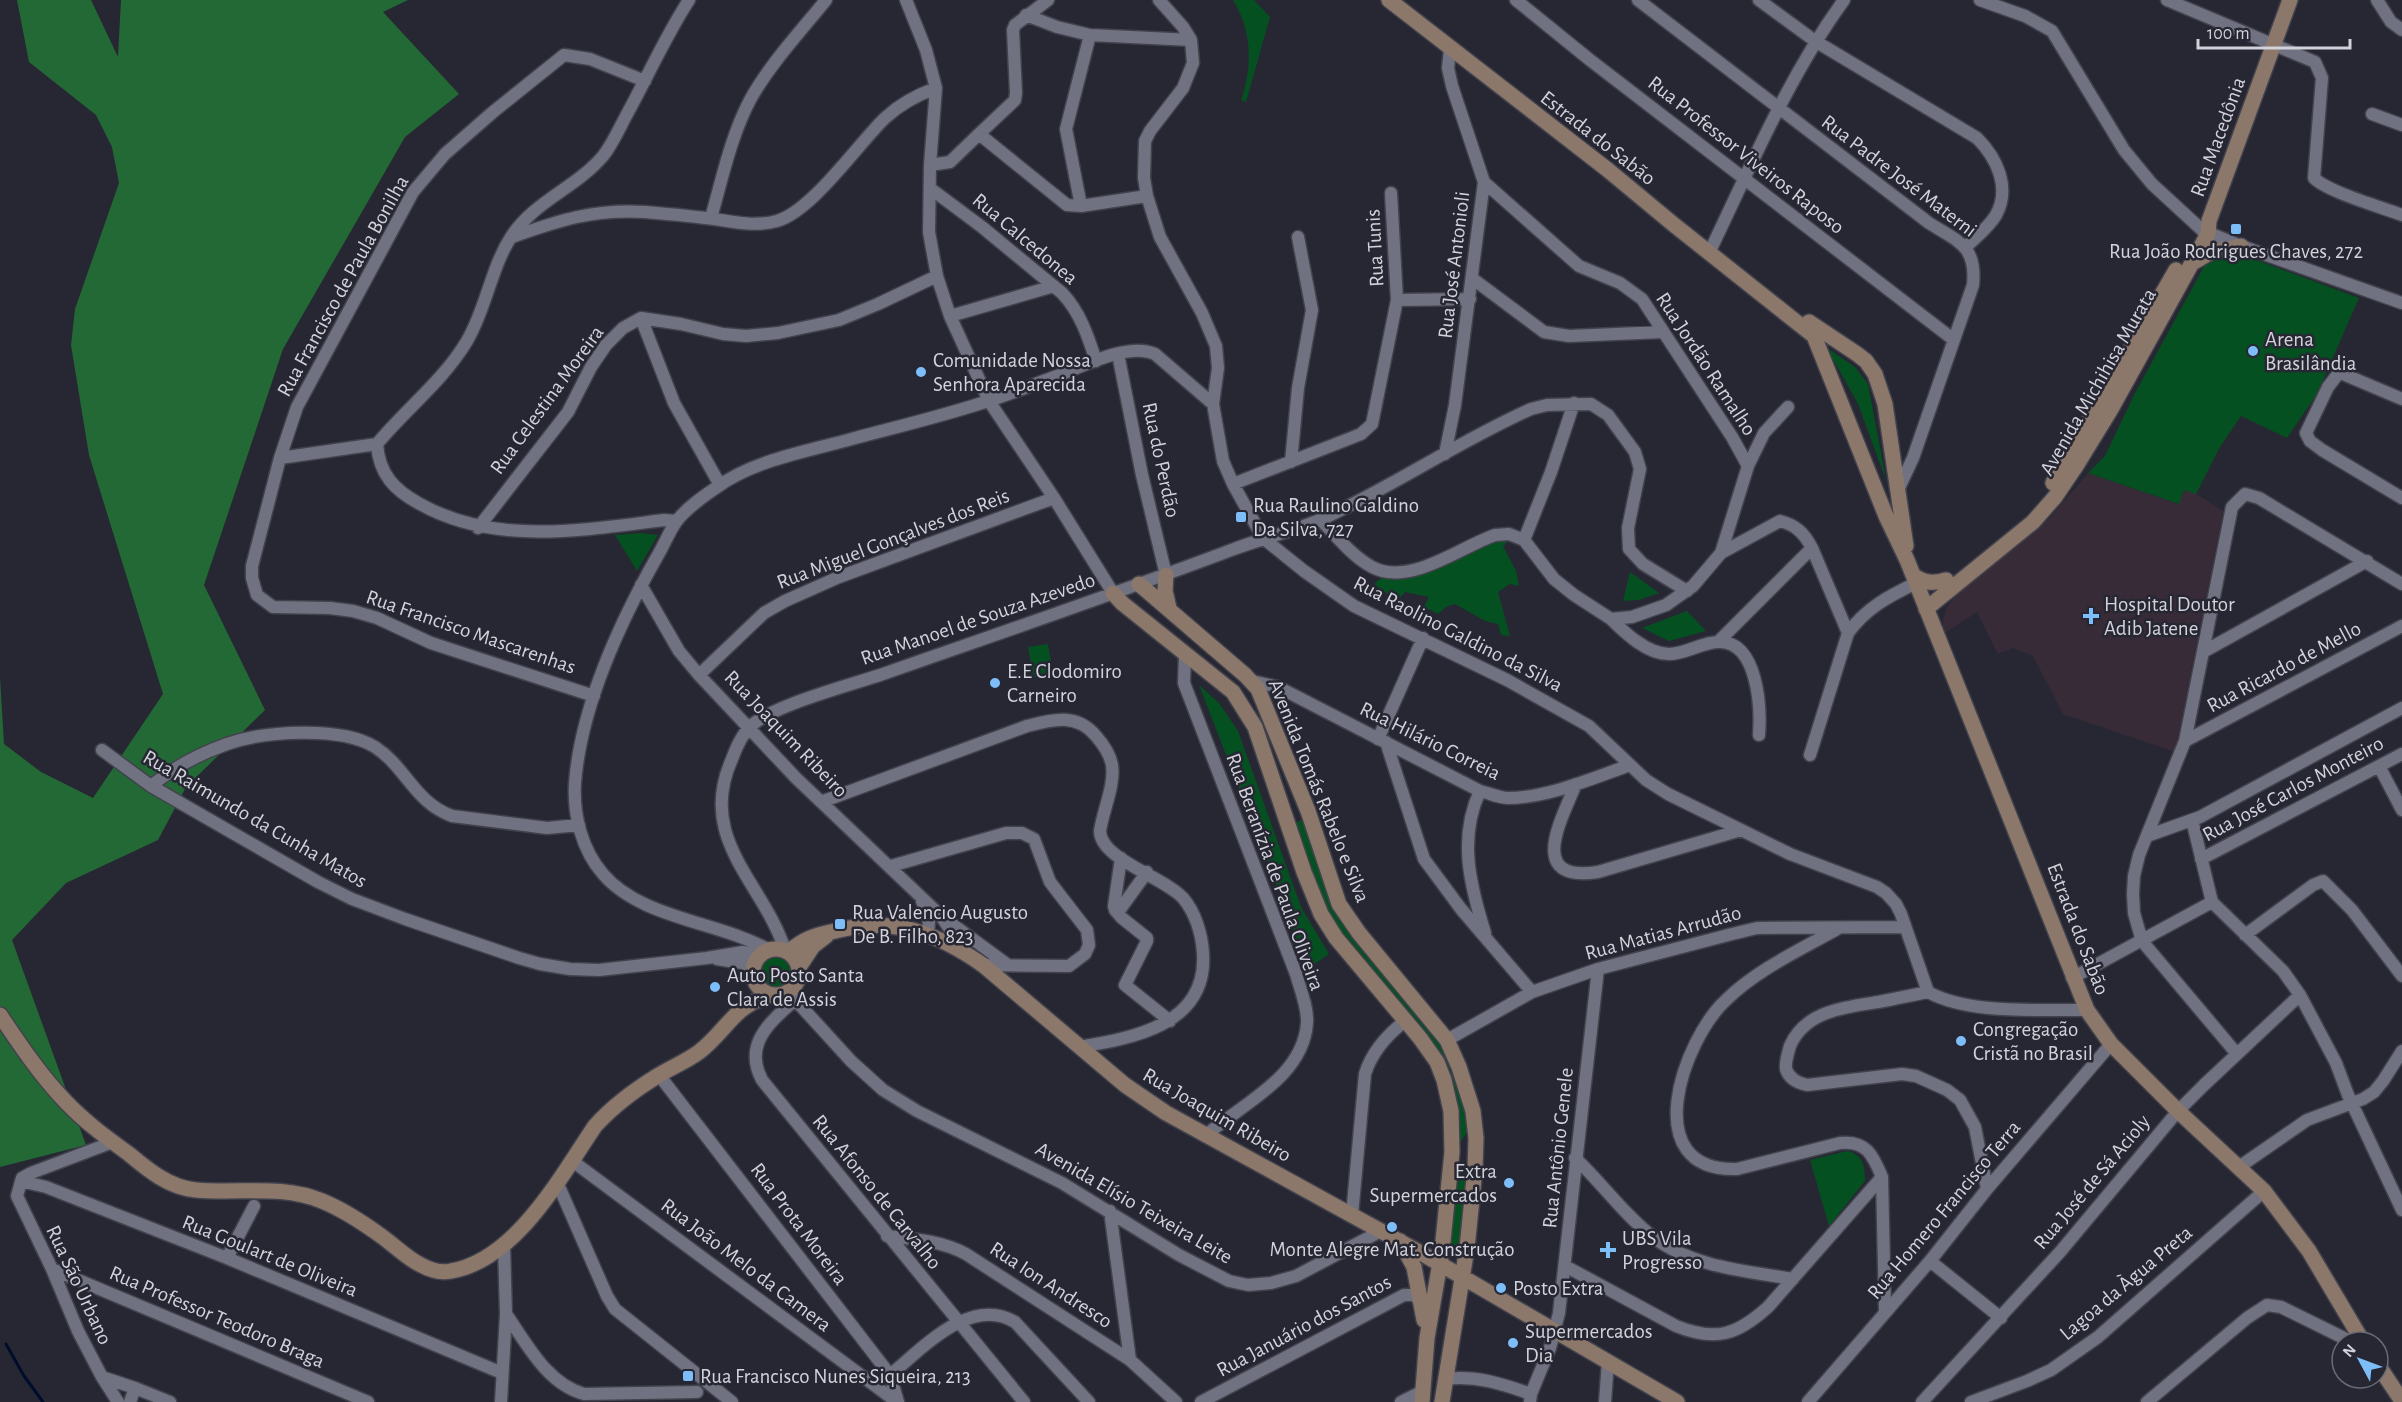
<svg xmlns="http://www.w3.org/2000/svg" width="2402" height="1402" font-family="'Alegreya Sans',sans-serif">
<style>
.medical{fill:#382b38}
.green{fill:#055020}
.forest{fill:#236935}
.lines{fill:none;stroke-linecap:round;stroke-linejoin:round}
.stream{stroke:#000d2a;stroke-width:3}
.street-casing{stroke:#42424d;stroke-width:15}
.secondary-casing{stroke:#42424d;stroke-width:18}
.street{stroke:#717281;stroke-width:12}
.secondary{stroke:#8c786b;stroke-width:15}
.poi-dot{fill:#7dbef9;stroke:#272734;stroke-width:2}
.labels{text-anchor:middle;dominant-baseline:central;stroke-width:5;stroke-linejoin:round;paint-order:stroke}
.street-label{font-size:21px;fill:#d1d2da;stroke:#272734}
.poi-label{font-size:21px;fill:#d1d2da;stroke:#272734;text-anchor:start}
</style>
<rect width="100%" height="100%" fill="#272734"/>
<path class="medical" d="M2088 473 2178 504 2184 490 2192 491 2223 511 2175 752 2063 714 2033 656 2013 648 1998 654 1977 612 1943 634V620L1948 605 1965 586 2049 519Z"/>
<path class="green" d="M1233 0H1254L1270 17 1246 102 1241 100C1253 66 1252 31 1233 0Z
M2237 253 2359 298 2317 394 2287 438 2241 416 2220 447 2196 494 2184 490 2179 504 2088 473 2105 456 2134 395 2208 259Z
M1827 348 1855 367 1868 384 1886 480 1858 404Z
M640 533 658 535 637 571 615 535Z
M1511 538 1503 546 1516 571 1519 586 1510 584 1498 592 1510 636 1501 635 1498 624 1485 621 1455 604 1446 607 1438 614 1424 607 1429 597 1405 592 1397 601 1374 584 1382 577 1395 576 1463 556 1491 541Z
M1630 572 1659 593 1639 600 1623 601Z
M1687 611 1706 631 1669 641 1642 628Z
M1048 644 1053 674 1033 677 1028 647Z
M1199 685 1219 703 1238 731 1301 907 1329 954 1307 969 1295 933Z
M1304 819 1329 893 1432 1032C1445 1054 1475 1104 1467 1131 1466 1135 1462 1139 1460 1143L1454 1094 1384 985 1338 927 1323 901 1295 823Z
M756 971a19 19 0 1 1 38 0a19 19 0 1 1-38 0Z
M1847 1151C1863 1154 1865 1167 1865 1181L1829 1226 1810 1160Z
M1457 1161 1468 1163 1459 1256 1451 1249 1450 1231Z"/>
<path class="forest" d="M17 0H91L118 57 121 0H408L383 12 459 94 405 137 283 349 204 585 265 710 186 787 158 840 66 883 12 940 86 1145 0 1167V678L4 744 41 772 93 798 163 694 89 455 71 345 75 309 119 183 112 147 96 115 29 62Z"/>
<g class="lines">
<path class="stream" d="M6 1344 24 1376 43 1402"/>
<g class="street-casing">
<path id="street" d="M906 0 926 50 936 88 930 165 929 232 937 276 950 316 989 401 1054 498 1113 593
M1048 0 1015 25 1013 30 1016 93 1015 100 979 134 1067 205 1081 206 1147 196
M1159 0 1183 27 1191 40 1193 63 1183 88 1150 131 1145 141 1144 178 1147 196 1160 237 1202 313 1216 346 1218 368 1213 404 1223 461 1233 484 1263 538 1304 571 1354 606 1507 680 1589 726 1646 780 1668 794 1790 854 1877 887 1886 893 1896 904 1901 914 1928 992C1970 1015 2039 1009 2087 1010
M1516 0 1590 60 1954 340
M1638 0 1929 223C1957 241 1977 245 1973 285L1913 458 1899 488
M1759 0 1815 41 1977 138C1997 158 2011 188 1996 215 1989 227 1976 237 1966 247
M1980 0 2025 16 2052 31 2124 150 2152 184 2202 230 2241 246 2402 303
M2167 0 2315 62 2322 78 2314 178C2328 192 2381 207 2402 215
M2377 0 2391 22 2402 30
M1026 15 1057 27 1090 35 1191 40
M2372 114 2402 125
M930 165 950 162 979 134
M1484 182 1579 266 1620 283 1642 299 1732 437 1748 466
M931 189 982 227 1062 293C1080 312 1088 336 1096 361
M1081 206 1066 129 1090 35
M711 218C722 179 731 136 750 100 770 64 800 32 826 0
M512 237C560 220 593 209 645 212 668 214 691 216 714 219 735 222 755 227 777 221 812 211 858 144 885 118 900 104 917 95 936 88
M1709 253C1750 168 1788 77 1844 0
M1473 279 1544 332 1569 336 1663 332
M1397 300 1470 299
M950 316 1054 286
M641 318 674 403 720 485
M1118 354 1142 475 1166 575
M2402 399 2343 374H2338L2328 387 2306 433 2310 441 2322 450 2402 498
M377 444C406 409 443 381 467 341 486 309 491 268 511 237 534 201 576 188 603 156 612 145 619 129 626 116 647 78 665 37 689 0
M1445 454 1455 405 1484 182 1452 86 1448 68 1450 49
M280 458 377 444C379 474 394 490 420 504 495 546 583 530 664 520L676 521
M1291 462 1298 388 1312 310 1298 237
M1233 484 1351 438 1361 434 1372 424 1397 300 1391 193
M1320 519C1336 536 1352 556 1372 567 1410 587 1460 547 1495 535L1509 534 1524 540 1554 579 1574 595 1611 619 1632 617 1666 605 1693 586 1721 553 1748 466 1764 433 1788 407
M478 528 568 412 591 367 606 345 623 328 641 318 681 324 723 334 746 336 778 333 839 320 878 304 937 276
M1524 540 1551 472 1574 403
M1721 553 1780 521C1796 525 1804 533 1812 548L1848 633
M641 585 679 651 699 675 796 778 941 916 956 938 961 950
M1611 619C1625 633 1647 654 1669 654 1686 654 1702 642 1719 642 1758 641 1761 708 1759 735
M1718 642 1812 548
M2203 652 2367 561
M1185 654 1184 683 1296 974C1300 989 1308 1007 1307 1023 1303 1078 1241 1104 1205 1136
M699 675 764 613 785 601 839 577 1054 498
M1252 681 1278 687 1480 791C1489 793 1499 798 1508 798 1547 798 1593 778 1630 765
M594 696 431 643 377 618 353 611 330 608 273 607 257 595 252 578V566L280 458 297 407 413 192 445 154 493 112 564 55 590 59 645 81
M1378 739 1423 638
M2185 741 2402 626
M1386 742 1424 859 1461 909 1532 992
M102 750 151 786 318 882 352 899 405 919 519 958 540 964 570 969 599 970 707 958 743 952 760 955
M1810 755 1848 633C1866 608 1889 596 1916 583
M2379 766 2402 810
M1576 784C1561 820 1526 883 1598 872L1741 830
M151 786C174 767 199 754 227 744 264 731 341 726 375 747 406 767 414 802 452 816L547 828 579 825
M1480 791C1458 838 1470 885 1485 933
M821 802 1027 726C1053 719 1077 713 1096 736 1103 744 1110 754 1112 765 1115 786 1103 810 1100 831 1100 859 1164 877 1183 898 1195 912 1202 934 1203 953 1208 1025 1133 1038 1079 1047
M2192 820 2212 902 2283 971 2300 995 2336 1063 2348 1095 2402 1210
M2147 836 2200 817 2402 708
M1121 858 1114 906 1115 910 1121 908 1147 872
M2201 859 2402 754
M891 866 1006 833H1022L1034 839 1050 882 1087 930 1089 945 1085 954 1069 966 983 965
M922 901 929 922 928 933
M1115 910 1122 918 1147 938V941L1125 985 1170 1021
M948 921 1008 965
M1839 928C1800 950 1758 969 1726 1000 1683 1040 1636 1172 1737 1169L1840 1143C1866 1140 1873 1155 1882 1177L1885 1311
M2245 935 2313 885 2323 881 2352 910 2402 976
M769 950C721 922 641 919 603 874 582 850 573 815 575 783 581 706 620 622 658 555 664 545 669 532 676 522 686 508 704 496 717 487 756 459 810 451 855 438 900 426 947 415 991 400 1013 393 1035 384 1057 376 1083 366 1129 342 1155 354L1213 404
M785 950C763 882 696 839 732 759 736 748 743 733 751 726 773 705 851 685 883 674 1000 633 1118 593 1234 549 1263 538 1294 531 1322 519 1394 486 1459 441 1531 409L1547 405 1591 404 1608 415 1635 452 1640 469 1628 528 1629 549 1643 564 1687 591
M717 959 742 963 753 968
M2072 978 2212 902
M788 992 851 1061 883 1090 917 1111 1062 1183 1179 1255 1229 1281 1248 1285 1271 1283 1296 1276 1379 1232
M1928 992C1912 995 1895 999 1878 1002 1845 1007 1805 1011 1790 1046 1788 1053 1785 1062 1786 1069 1789 1079 1798 1083 1807 1085L1902 1074 1916 1076 1947 1090 1960 1100 1975 1127 1987 1189
M795 1000C770 1022 743 1044 762 1080L1024 1402
M1447 1040 1532 992 1598 969 1732 934 1757 928 1905 927
M2237 1054 2142 941 2134 913 2133 894 2134 876 2139 855 2185 741 2232 507 2245 494 2259 498 2402 584
M659 1075 890 1375 898 1402
M113 1142 31 1173 22 1178 17 1196 52 1269 78 1331 102 1377 118 1402
M1575 1158C1602 1183 1623 1214 1653 1237 1692 1267 1746 1271 1793 1279
M571 1160 897 1402
M2239 1167 2307 1120 2363 1099 2374 1092 2383 1081 2402 1051
M21 1181 46 1187 227 1258 502 1373
M557 1182 607 1296 615 1309 732 1402
M1110 1211 1130 1360
M1352 1215 1365 1074C1372 1051 1387 1035 1405 1021
M887 1236C914 1239 942 1241 966 1254L1130 1360 1176 1402
M227 1258 254 1206
M1930 1261 2001 1318
M1565 1266 1676 1326C1716 1342 1737 1335 1768 1307L1882 1177
M52 1269 368 1402
M506 1314C527 1344 547 1384 584 1394L697 1392
M890 1375C922 1349 970 1295 1015 1322L1089 1402
M102 1377 135 1388
M1445 1379C1476 1375 1502 1384 1531 1394
M130 1402 135 1388 170 1402
M501 1402 506 1314 504 1246
M1201 1402 1404 1295H1414L1423 1304
M1401 1402 1423 1391
M1530 1402 1531 1394 1550 1348 1559 1313 1598 969
M1605 1402 1608 1361
M1808 1402 1930 1261 1987 1189 2111 1044
M1922 1402 2060 1252 2178 1111 2204 1085 2300 995
M1971 1402 2027 1381 2051 1370 2098 1337 2264 1191
M2147 1402 2247 1318 2267 1305 2281 1307 2352 1342"/>
</g>
<g class="secondary-casing">
<path id="secondary" d="M1389 0 1608 170 1673 224 1814 336 1886 516 1907 560 2087 1010 2111 1044 2178 1111 2264 1191 2309 1251 2363 1342
M2194 262 2211 252 2241 246
M1809 322 1857 354 1866 361 1875 374 1885 404 1906 546
M2053 483 2176 270
M1166 575 1165 591 1169 608
M1913 575C1924 583 1933 584 1946 580
M1139 584 1245 675 1258 689 1308 811 1339 904 1359 933 1447 1040 1459 1067 1473 1111 1476 1138 1475 1169 1467 1248 1442 1402
M1113 593 1122 603 1233 692 1255 727 1304 872 1321 914 1336 938 1420 1038 1437 1062 1444 1080 1451 1111 1452 1152 1442 1251 1427 1338 1422 1402
M1926 609 2033 522 2055 497 2076 466 2111 409 2208 234 2209 221 2290 0
M753 972a23 23 0 1 1 46 0a23 23 0 1 1-46 0Z
M788 952C808 936 815 936 839 930 895 917 937 933 983 965L1125 1085 1166 1113 1428 1257 1677 1402
M799 967 813 946 826 936
M0 1015C20 1045 41 1076 66 1102 85 1122 107 1138 129 1154 148 1170 170 1188 196 1190 238 1194 281 1184 322 1201 344 1210 365 1224 384 1238 396 1247 408 1259 421 1265 430 1270 441 1273 451 1271 516 1260 561 1176 595 1126 613 1106 636 1089 659 1075 672 1067 687 1061 699 1052 728 1030 734 1003 774 995
M1400 1241 1414 1267 1424 1320
M2378 1365 2402 1401"/>
</g>
<use href="#street" class="street"/>
<use href="#secondary" class="secondary"/>
</g>
<g class="poi-dot">
<rect x="2230" y="223" width="12" height="12" rx="3"/>
<circle cx="2253" cy="351" r="6"/>
<circle cx="921" cy="372" r="6"/>
<rect x="1235" y="511" width="12" height="12" rx="3"/>
<path d="M2088 607h6v6h6v6h-6v6h-6v-6h-6v-6h6z"/>
<circle cx="995" cy="683" r="6"/>
<rect x="834" y="918" width="12" height="12" rx="3"/>
<circle cx="715" cy="987" r="6"/>
<circle cx="1961" cy="1041" r="6"/>
<circle cx="1509" cy="1183" r="6"/>
<circle cx="1392" cy="1227" r="6"/>
<path d="M1605 1241h6v6h6v6h-6v6h-6v-6h-6v-6h6z"/>
<circle cx="1501" cy="1288" r="6"/>
<circle cx="1513" cy="1343" r="6"/>
<rect x="682" y="1370" width="12" height="12" rx="3"/>
</g>
<g class="labels">
<g class="street-label">
<text transform="translate(2218 137) rotate(-70)">Rua Macedônia</text>
<text transform="translate(1598 138) rotate(38)">Estrada do Sabão</text>
<text transform="translate(1746 155) rotate(38)">Rua Professor Viveiros Raposo</text>
<text transform="translate(1899 176) rotate(37)">Rua Padre José Materni</text>
<text transform="translate(1025 239) rotate(40)">Rua Calcedonea</text>
<text transform="translate(1375 248) rotate(-93)">Rua Tunis</text>
<text transform="translate(1454 265) rotate(-83)">Rua José Antonioli</text>
<text transform="translate(343 286) rotate(-61)">Rua Francisco de Paula Bonilha</text>
<text transform="translate(1706 364) rotate(57)">Rua Jordão Ramalho</text>
<text transform="translate(2098 382) rotate(-60)">Avenida Michihisa Murata</text>
<text transform="translate(547 400) rotate(-54)">Rua Celestina Moreira</text>
<text transform="translate(1161 460) rotate(78)">Rua do Perdão</text>
<text transform="translate(893 539) rotate(-21)">Rua Miguel Gonçalves dos Reis</text>
<text transform="translate(978 619) rotate(-19)">Rua Manoel de Souza Azevedo</text>
<text transform="translate(471 632) rotate(19)">Rua Francisco Mascarenhas</text>
<text transform="translate(1458 634) rotate(27)">Rua Raolino Galdino da Silva</text>
<text transform="translate(2284 667) rotate(-28)">Rua Ricardo de Mello</text>
<text transform="translate(786 734) rotate(46)">Rua Joaquim Ribeiro</text>
<text transform="translate(1430 741) rotate(26)">Rua Hilário Correia</text>
<text transform="translate(2293 789) rotate(-28)">Rua José Carlos Monteiro</text>
<text transform="translate(1319 791) rotate(68)">Avenida Tomás Rabelo e Silva</text>
<text transform="translate(255 819) rotate(30)">Rua Raimundo da Cunha Matos</text>
<text transform="translate(1275 872) rotate(70)">Rua Beranízia de Paula Oliveira</text>
<text transform="translate(2078 929) rotate(69)">Estrada do Sabão</text>
<text transform="translate(1663 933) rotate(-15)">Rua Matias Arrudão</text>
<text transform="translate(1217 1115) rotate(30)">Rua Joaquim Ribeiro</text>
<text transform="translate(1558 1148) rotate(-84)">Rua Antônio Genele</text>
<text transform="translate(2092 1182) rotate(-50)">Rua José de Sá Acioly</text>
<text transform="translate(877 1192) rotate(51)">Rua Afonso de Carvalho</text>
<text transform="translate(1134 1203) rotate(30)">Avenida Elísio Teixeira Leite</text>
<text transform="translate(1944 1210) rotate(-50)">Rua Homero Francisco Terra</text>
<text transform="translate(799 1224) rotate(53)">Rua Prota Moreira</text>
<text transform="translate(270 1256) rotate(22)">Rua Goulart de Oliveira</text>
<text transform="translate(746 1265) rotate(37)">Rua João Melo da Camera</text>
<text transform="translate(2126 1283) rotate(-40)">Lagoa da Àgua Preta</text>
<text transform="translate(79 1285) rotate(65)">Rua São Urbano</text>
<text transform="translate(1051 1285) rotate(33)">Rua Ion Andresco</text>
<text transform="translate(217 1317) rotate(23)">Rua Professor Teodoro Braga</text>
<text transform="translate(1304 1326) rotate(-28)">Rua Januário dos Santos</text>
</g>
<g class="poi-label">
<text x="2236" y="251" text-anchor="middle">Rua João Rodrigues Chaves, 272</text>
<text x="2265" y="339">Arena<tspan x="2265" dy="24">Brasilândia</tspan></text>
<text x="933" y="360">Comunidade Nossa<tspan x="933" dy="24">Senhora Aparecida</tspan></text>
<text x="1253" y="505">Rua Raulino Galdino<tspan x="1253" dy="24">Da Silva, 727</tspan></text>
<text x="2104" y="604">Hospital Doutor<tspan x="2104" dy="24">Adib Jatene</tspan></text>
<text x="1007" y="671">E.E Clodomiro<tspan x="1007" dy="24">Carneiro</tspan></text>
<text x="852" y="912">Rua Valencio Augusto<tspan x="852" dy="24">De B. Filho, 823</tspan></text>
<text x="727" y="975">Auto Posto Santa<tspan x="727" dy="24">Clara de Assis</tspan></text>
<text x="1973" y="1029">Congregação<tspan x="1973" dy="24">Cristã no Brasil</tspan></text>
<text x="1497" y="1171" text-anchor="end">Extra<tspan x="1497" dy="24">Supermercados</tspan></text>
<text x="1622" y="1238">UBS Vila<tspan x="1622" dy="24">Progresso</tspan></text>
<text x="1392" y="1249" text-anchor="middle">Monte Alegre Mat. Construção</text>
<text x="1513" y="1288">Posto Extra</text>
<text x="1525" y="1331">Supermercados<tspan x="1525" dy="24">Dia</tspan></text>
<text x="700" y="1376">Rua Francisco Nunes Siqueira, 213</text>
</g>
</g>
<g transform="translate(2360 1360) rotate(311)"><circle r="28" fill="#272734" stroke="#6b6b76" stroke-width="1.5"/>
<path d="M0-4.5L10 22L0 15L-10 22Z" fill="#7dbef9"/>
<text y="-9" font-size="16" font-weight="bold" text-anchor="middle" fill="#d1d2da">N</text>
</g>
<path d="M2198 39v9h152v-9" fill="none" stroke="#d1d2da" stroke-width="3"/>
<text x="2207" y="39" font-size="18" fill="#d1d2da" stroke="#272734" stroke-width="4.5" paint-order="stroke">100 m</text>
</svg>
